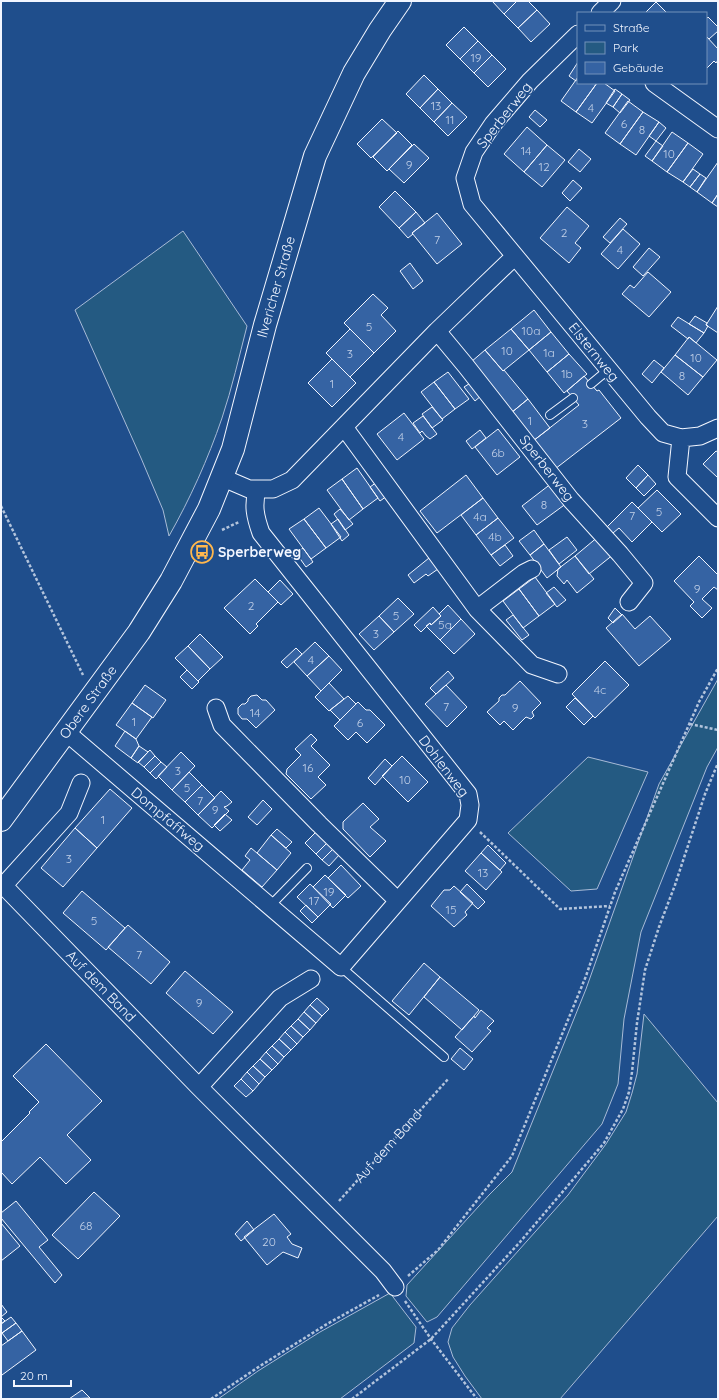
<svg xmlns="http://www.w3.org/2000/svg" width="719" height="1400" font-family="Quicksand,sans-serif">
<style>
.green{fill:#245a82;stroke:#a8bbd7}
.building{fill:#3563a3;stroke:#f2f6ff}
.lines{fill:none;stroke-linecap:round;stroke-linejoin:round}
.lane-casing{stroke:#f2f6ff;stroke-width:10}
.street-casing{stroke:#f2f6ff;stroke-width:19}
.secondary-casing{stroke:#f2f6ff;stroke-width:24}
.path{stroke:#b3c4dc;stroke-width:2.5;stroke-dasharray:3 2;stroke-linecap:butt}
.lane{stroke:#1f4e8c;stroke-width:8}
.street{stroke:#1f4e8c;stroke-width:17}
.secondary{stroke:#1f4e8c;stroke-width:22}
.labels{text-anchor:middle;dominant-baseline:central;stroke-width:3;stroke-linejoin:round;paint-order:stroke}
.number-label{font-size:12px;fill:#c3d1e8}
.street-label{font-size:14px;fill:#f2f6ff;stroke:#1f4e8c}
.poi-label{font-size:14px;font-weight:bold;fill:#f2f6ff;stroke:#1f4e8c;text-anchor:start}
</style>
<rect width="100%" height="100%" fill="#1f4e8c"/>
<path class="green" d="M183 231 247 326C239 357 232 388 222 418 208 459 190 499 169 536L163 510 141 458 75 310Z
M718 679V747L707 767 641 932 624 1019 618 1084 602 1124 437 1317 427 1322 406 1296 407 1285 489 1195 512 1172 586 989 659 784Z
M588 757 648 772 597 889 571 891 508 833Z
M644 1014 718 1103V1216L560 1399H482L465 1376 453 1357 448 1342 452 1328 470 1305 568 1195 606 1144 626 1112 632 1093 637 1074Z
M390 1293 416 1327 414 1343 340 1399H218L258 1371 320 1332Z"/>
<path class="building" d="M492 1H517L504 14Z
M517 1H528L537 10 518 28 504 14Z
M656 2 667 13H645Z
M537 10 550 24 531 42 518 28Z
M708 17 718 27V31L709 39 706 36V19Z
M464 27 478 41 460 59 446 45Z
M706 36 718 49V60L716 63 714 61 706 69Z
M478 41 492 55 474 73 460 59Z
M492 55 506 69 488 87 474 73Z
M578 62V77L576 81 569 76Z
M424 75 438 89 420 108 406 94Z
M578 77V83H597L576 112 561 101Z
M597 83H604L615 91 592 123 576 112Z
M438 89 452 103 434 122 420 108Z
M615 89 622 94 613 107 606 103Z
M622 94 630 100 620 113 613 107Z
M628 101 643 112 620 144 605 133Z
M452 103 467 117 448 136 434 122Z
M535 110 547 120 540 127 529 117Z
M643 112 659 122 636 155 620 144Z
M382 119 397 133 371 158 357 144Z
M659 122 666 128 656 141 649 136Z
M527 127 547 145 524 172 504 154Z
M398 131 412 145 387 171 373 157Z
M672 132 688 143 667 172 652 161Z
M656 141 663 146 652 161 645 156Z
M688 143 703 154 683 182 667 172Z
M414 144 429 158 404 183 389 169Z
M547 145 565 160 542 187 524 172Z
M579 149 591 159 580 172 568 162Z
M718 162V194L712 203 697 192Z
M693 169 700 174 690 187 683 182Z
M700 174 706 178 697 192 690 187Z
M573 180 582 188 570 201 562 193Z
M395 191 416 212 399 228 379 207Z
M718 194V207L712 203Z
M567 207 589 226 575 243 581 248 569 263 540 238Z
M416 212 425 223 412 233 413 234 408 238 399 228Z
M437 213 462 244 437 264 412 233Z
M620 218 627 224 610 243 603 237Z
M623 229 640 244 618 269 601 254Z
M649 248 660 257 643 276 633 267Z
M410 263 423 281 413 289 400 271Z
M648 272 671 292 649 317 622 294 630 285 634 288Z
M373 294 388 308 381 315 396 331 374 353 344 323Z
M718 306V333L706 325Z
M534 310 551 332 529 350 511 329Z
M695 316 707 323 706 325 708 326 704 333 689 324Z
M678 317 704 333 696 343 689 337 688 339 671 326Z
M350 329 374 353 350 377 326 353Z
M511 329 529 350 503 371 485 350Z
M551 332 569 354 547 372 529 350Z
M689 337 717 360 703 377 675 355Z
M485 350 503 371 504 370 528 399 511 413 471 362Z
M569 354 587 374 564 393 547 372Z
M675 355 703 377 688 395 661 372Z
M332 359 356 383 332 407 308 383Z
M654 360 664 368 652 383 642 374Z
M448 372 469 399 455 409 434 382Z
M584 376 597 391 599 390 621 418 555 469 533 441 579 405 567 391Z
M434 382 455 409 442 419 421 392Z
M472 382 482 395 475 401 464 387Z
M528 399 550 428 533 441 511 413Z
M432 407 443 420 432 428 422 414Z
M404 413 424 439 397 460 377 434Z
M423 416 437 434 430 439 426 436 422 431 420 433 413 423Z
M498 429 520 457 497 475 475 447Z
M480 430 486 438 472 449 466 441Z
M716 451 718 452V475L717 477 703 464Z
M638 465 648 475 636 488 626 478Z
M357 468 378 498 363 509 342 479Z
M466 475 483 498 437 533 420 511Z
M648 475 656 484 644 496 636 488Z
M342 479 363 509 349 520 327 490Z
M377 482 387 496 380 501 370 487Z
M552 483 567 503 537 525 522 506Z
M657 490 681 514 662 532 638 508Z
M483 498 498 518 476 535 461 515Z
M632 502 652 522 632 542 619 528 613 533 607 527Z
M319 508 341 537 326 548 304 519Z
M340 509 353 524 345 530 334 514Z
M498 518 514 538 491 555 476 535Z
M304 519 326 548 311 559 289 529Z
M338 519 349 535 342 541 331 524Z
M534 530 544 544 530 555 519 541Z
M599 536 614 554 589 574 575 556Z
M567 537 577 550 559 564 549 550Z
M544 544 561 567 547 578 530 555Z
M505 545 513 556 500 566 491 555Z
M303 548 313 562 306 567 296 553Z
M575 556 594 579 577 593 567 580 564 584 557 576 558 569Z
M699 556 718 575V590L714 587 702 599 712 608 702 618 690 606 694 602 674 581Z
M429 558 438 569 428 576 426 574 414 583 408 575Z
M535 577 555 604 539 616 519 589Z
M255 579 278 602 256 624 258 626 250 634 224 608Z
M280 580 293 594 281 605 268 592Z
M554 587 566 600 557 607 546 593Z
M519 589 539 616 523 628 503 601Z
M398 598 414 614 394 632 379 616Z
M448 605 461 619 440 640 426 626 430 623 431 625 441 616 439 614Z
M433 607 441 616 431 625 430 623 421 632 414 625Z
M615 608 622 615 613 623 608 618Z
M622 614 635 629 650 616 671 639 639 666 606 628Z
M513 615 529 635 522 640 506 620Z
M379 616 394 632 374 650 359 634Z
M461 619 475 634 454 654 440 640Z
M200 634 223 657 210 669 188 646Z
M315 642 329 656 307 676 294 662Z
M188 646 210 669 198 681 175 658Z
M296 648 302 654 287 668 281 662Z
M329 656 342 670 321 691 307 676Z
M605 661 629 685 595 718 572 694Z
M187 670 199 682 192 689 180 677Z
M448 671 454 678 436 694 430 688Z
M520 681 541 703 532 712 534 716 531 719 526 717 513 730 504 721 500 725 487 712 499 701V698L502 695H505Z
M329 683 344 699 329 711 315 697Z
M145 685 166 700 153 718 132 703Z
M446 685 467 707 447 727 425 704Z
M257 695 262 700H266L275 710 256 728 247 719H242L238 714V708L242 704H245L248 701V699L251 696Z
M348 696 356 704 340 720 330 710Z
M575 698 593 716 584 725 566 707Z
M358 702 366 710H370L385 725 367 743 356 732 348 740 334 726Z
M132 703 152 717 136 739 116 725Z
M125 731 136 739 139 746 131 758 115 746Z
M311 734 317 740 311 746 330 765 318 777 326 785 311 799 286 774 287 769 301 755 295 749Z
M139 746 148 752 138 763 131 758Z
M150 750 155 756 144 767 138 762Z
M181 752 195 766 172 790 158 776Z
M155 756 161 762 150 773 144 767Z
M402 756 428 782 408 802 382 776Z
M385 759 392 766 375 785 368 778Z
M161 762 167 767 156 779 150 773Z
M189 772 202 785 185 802 172 790Z
M202 785 215 798 198 815 185 802Z
M110 789 132 808 97 848 75 828Z
M221 791 232 802 227 806 224 807 229 811 212 828 198 815Z
M263 800 272 809 257 825 248 817Z
M363 803 379 819 370 827 386 841 370 857 343 829V822Z
M225 814 232 820 220 831 214 825Z
M75 828 97 848 63 887 41 868Z
M277 829 292 842 286 848 271 835Z
M317 831 328 842 316 854 305 843Z
M271 835 291 853 277 870 257 853Z
M328 842 334 848 322 860 316 854Z
M488 845 506 863 500 870 481 853Z
M251 848 277 870 262 887 242 870 250 860 245 856Z
M334 848 340 854 329 866 322 860Z
M481 853 502 872 486 890 465 871Z
M341 865 361 886 348 898 328 878Z
M325 875 346 895 333 908 313 887Z
M310 884 331 904 318 917 297 897Z
M467 884 485 902 478 909 460 892Z
M454 886 473 903 465 912 467 915 454 927 431 906 444 890H450Z
M82 891 125 928 106 950 63 913Z
M306 905 318 917 312 923 300 911Z
M128 925 170 962 151 984 108 947Z
M424 963 440 977 409 1015 392 1001Z
M185 971 233 1012 213 1034 166 993Z
M440 977 479 1010 462 1030 424 997Z
M317 998 329 1009 322 1016 310 1005Z
M310 1005 322 1016 316 1023 304 1012Z
M481 1010 494 1021 487 1028 491 1031 472 1052 455 1037 474 1016 475 1018Z
M304 1012 316 1023 310 1030 298 1019Z
M298 1019 310 1030 303 1037 291 1026Z
M291 1026 303 1037 297 1044 285 1032Z
M285 1032 297 1044 291 1050 279 1039Z
M279 1039 291 1050 284 1057 272 1046Z
M46 1044 102 1101 67 1135 91 1160 66 1184 40 1157 12 1184 1 1172V1142L30 1113 29 1112 39 1102 13 1076Z
M272 1046 284 1057 278 1064 266 1052Z
M460 1048 473 1059 464 1070 451 1059Z
M266 1052 278 1064 272 1070 260 1059Z
M260 1059 272 1070 265 1077 253 1066Z
M253 1066 265 1077 259 1084 247 1072Z
M247 1072 259 1084 253 1091 241 1079Z
M241 1079 253 1091 246 1097 234 1086Z
M94 1192 120 1216 78 1259 52 1235Z
M16 1201 48 1240 39 1247 62 1275 55 1283 1 1218V1213Z
M274 1214 291 1234 287 1237 292 1244 302 1248 298 1258 283 1252 267 1265 244 1237Z
M247 1221 254 1230 241 1241 235 1234Z
M1 1223 20 1246 1 1261Z
M1 1304 7 1312 1 1317 5 1321 1 1324Z
M11 1317 16 1323 2 1333 1 1331V1324Z
M16 1323 22 1331 8 1341 2 1333Z
M22 1331 36 1350 2 1375 1 1373V1346Z
M82 1390 90 1398 69 1399Z"/>
<g class="lines">
<g class="lane-casing">
<path id="lane" d="M591 384 609 369
M550 415 573 398
M270 906 307 868
M341 967 444 1057"/>
</g>
<g class="street-casing">
<path id="street" d="M600 13 612 1
M578 34 530 81 493 124 474 152 465 178 472 204 648 417 663 433 681 438 700 436 718 428
M654 83 718 129
M437 331 466 366 571 500 620 554 644 583 629 602
M344 427 477 609 524 573 532 569
M681 438 677 477 718 518
M221 477 249 489H273L292 480 437 331 515 256
M477 609 532 665 558 674
M216 708 222 725 319 824 398 901
M66 732 341 967 468 820 470 805 468 794 261 533C255 516 253 506 257 489
M1 883 199 1087 383 1271 395 1287
M4 885 69 813 81 783
M199 1087 280 998 311 979"/>
</g>
<g class="secondary-casing">
<path id="secondary" d="M1 820 139 632 171 581 209 509 233 449 265 325 315 156 354 73 380 30 400 1"/>
</g>
<path class="path" d="M1 506 83 675
M222 530 239 522
M690 724 718 730
M480 832 560 909 610 906
M339 1201 449 1078
M408 1276 438 1250 512 1156 586 976 615 892 699 702 718 668
M405 1301 431 1339 477 1399
M211 1399 260 1366 327 1324 379 1295
M352 1399 431 1339 520 1242 604 1143 623 1109 629 1092 632 1072 637 1023 645 970 659 927 675 885 705 794 718 763"/>
<use href="#lane" class="lane"/>
<use href="#street" class="street"/>
<use href="#secondary" class="secondary"/>
</g>
<defs>
<g id="bus-ring" transform="scale(1.15)"><circle r="9.5" fill="#1f4e8c" stroke="#ffb74d" stroke-width="1.5"/><path d="M-5-6H5V4H4V6H2V4H-2V6H-4V4H-5ZM-3.5-4V0h7V-4ZM-3.5 1.2v1.5H-2V1.2ZM2 1.2v1.5H3.5V1.2Z" fill="#ffb74d"/></g>
</defs>
<g fill-rule="evenodd">
<use href="#bus-ring" x="202" y="552"/>
</g>
<g class="labels">
<g class="number-label">
<text x="476" y="57">19</text>
<text x="436" y="105">13</text>
<text x="591" y="107">4</text>
<text x="450" y="119">11</text>
<text x="624" y="123">6</text>
<text x="642" y="129">8</text>
<text x="526" y="150">14</text>
<text x="669" y="153">10</text>
<text x="409" y="164">9</text>
<text x="544" y="166">12</text>
<text x="564" y="232">2</text>
<text x="437" y="239">7</text>
<text x="620" y="249">4</text>
<text x="369" y="326">5</text>
<text x="531" y="330">10a</text>
<text x="507" y="350">10</text>
<text x="549" y="352">1a</text>
<text x="350" y="353">3</text>
<text x="696" y="357">10</text>
<text x="567" y="373">1b</text>
<text x="682" y="375">8</text>
<text x="332" y="383">1</text>
<text x="530" y="420">1</text>
<text x="585" y="423">3</text>
<text x="401" y="436">4</text>
<text x="498" y="452">6b</text>
<text x="544" y="504">8</text>
<text x="659" y="511">5</text>
<text x="632" y="515">7</text>
<text x="480" y="516">4a</text>
<text x="495" y="536">4b</text>
<text x="697" y="588">9</text>
<text x="251" y="605">2</text>
<text x="396" y="615">5</text>
<text x="445" y="624">5a</text>
<text x="376" y="633">3</text>
<text x="311" y="659">4</text>
<text x="600" y="689">4c</text>
<text x="446" y="706">7</text>
<text x="515" y="707">9</text>
<text x="255" y="712">14</text>
<text x="134" y="721">1</text>
<text x="360" y="722">6</text>
<text x="308" y="767">16</text>
<text x="178" y="770">3</text>
<text x="405" y="779">10</text>
<text x="187" y="787">5</text>
<text x="200" y="800">7</text>
<text x="215" y="809">9</text>
<text x="103" y="819">1</text>
<text x="69" y="858">3</text>
<text x="483" y="872">13</text>
<text x="329" y="891">19</text>
<text x="314" y="900">17</text>
<text x="451" y="909">15</text>
<text x="94" y="920">5</text>
<text x="139" y="954">7</text>
<text x="199" y="1002">9</text>
<text x="86" y="1225">68</text>
<text x="269" y="1241">20</text>
</g>
<g class="street-label">
<text transform="translate(504 115) rotate(-52)">Sperberweg</text>
<text transform="translate(276 287) rotate(-74)">Ilvericher Straße</text>
<text transform="translate(594 352) rotate(51)">Elsternweg</text>
<text transform="translate(547 468) rotate(52)">Sperberweg</text>
<text transform="translate(88 702) rotate(-54)">Obere Straße</text>
<text transform="translate(444 766) rotate(53)">Dohlenweg</text>
<text transform="translate(168 819) rotate(40)">Dompfaffweg</text>
<text transform="translate(101 986) rotate(46)">Auf dem Band</text>
<text transform="translate(388 1146) rotate(-48)">Auf dem Band</text>
</g>
<g class="poi-label">
<text x="218" y="552">Sperberweg</text>
</g>
</g>
<rect width="719" height="1400" fill="none" stroke="#f2f6ff" stroke-width="4"/>
<rect x="577" y="12" width="130" height="72" fill="#1f4e8c" stroke="#7391ba"/>
<rect x="585" y="25" width="20" height="6" fill="#1f4e8c" stroke="#7391ba"/>
<text x="613" y="32" font-size="12" fill="#f2f6ff">Straße</text>
<rect x="585" y="42" width="20" height="12" fill="#245a82" stroke="#7391ba"/>
<text x="613" y="52" font-size="12" fill="#f2f6ff">Park</text>
<rect x="585" y="62" width="20" height="12" fill="#3563a3" stroke="#7391ba"/>
<text x="613" y="72" font-size="12" fill="#f2f6ff">Gebäude</text>
<path d="M14 1380v6h57v-6" fill="none" stroke="#f2f6ff" stroke-width="2"/>
<text x="20" y="1380" font-size="12" fill="#f2f6ff" stroke="#1f4e8c" stroke-width="3" paint-order="stroke">20 m</text>
</svg>
